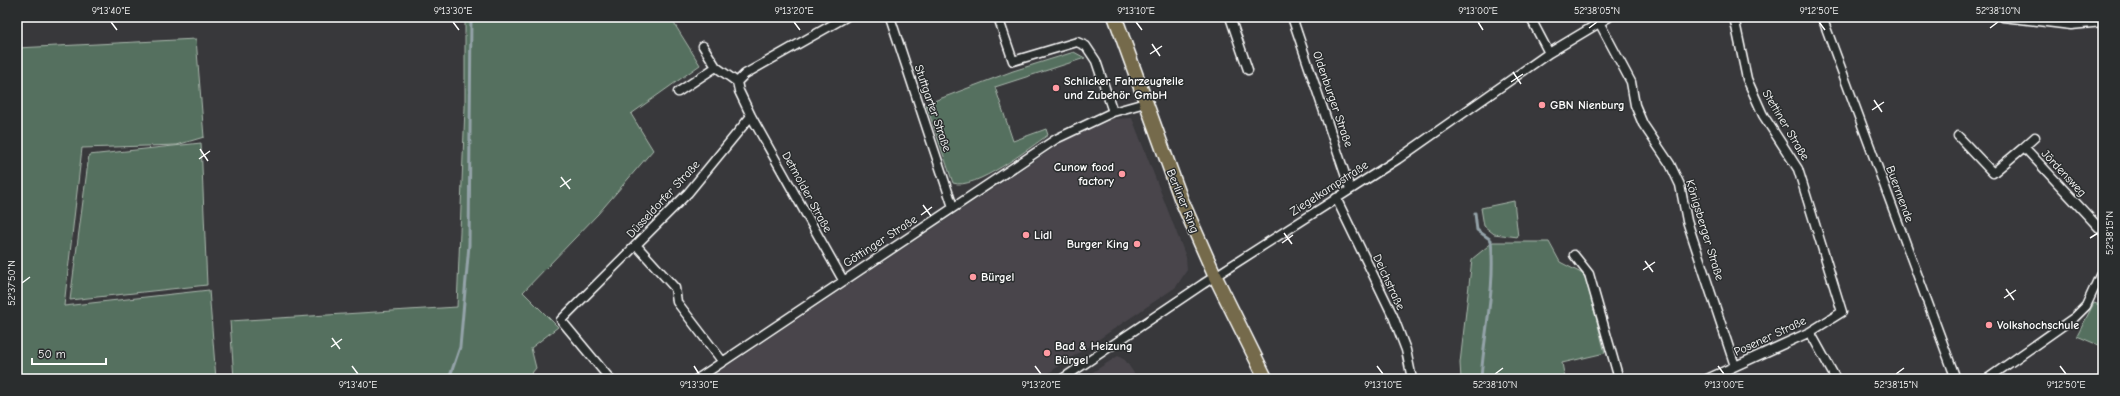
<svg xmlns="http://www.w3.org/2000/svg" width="2120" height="396" font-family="'Comic Neue',sans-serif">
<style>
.built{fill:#48454b}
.green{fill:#55705e;stroke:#aab8ae}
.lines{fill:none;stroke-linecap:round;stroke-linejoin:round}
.stream{stroke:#94a3a9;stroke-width:3}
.street-casing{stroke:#fff;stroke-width:11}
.primary-casing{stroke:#fff;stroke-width:16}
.street{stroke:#2a2d2e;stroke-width:8}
.primary{stroke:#756b4b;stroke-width:13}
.ticks{fill:none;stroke:#fff;stroke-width:1.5}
.poi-dot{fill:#ff9aa2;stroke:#2a2d2e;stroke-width:1.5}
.labels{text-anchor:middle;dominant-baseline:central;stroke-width:3;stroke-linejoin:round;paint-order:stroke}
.poi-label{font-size:12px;font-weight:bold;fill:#fff;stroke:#2a2d2e;text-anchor:start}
.street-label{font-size:12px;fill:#fff;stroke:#2a2d2e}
.neatline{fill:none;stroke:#fff;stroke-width:1.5}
.ticks-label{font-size:10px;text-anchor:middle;fill:#fff}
</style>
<rect width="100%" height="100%" fill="#38383b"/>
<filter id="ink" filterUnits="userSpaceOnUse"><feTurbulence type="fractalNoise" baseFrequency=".025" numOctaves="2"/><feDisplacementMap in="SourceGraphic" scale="8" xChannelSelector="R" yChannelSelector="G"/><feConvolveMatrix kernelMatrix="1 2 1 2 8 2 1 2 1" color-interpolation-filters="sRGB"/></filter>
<g filter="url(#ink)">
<path class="built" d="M1132 118 1186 257 1187 270 1176 287 1040 379H708L1066 140 1113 119Z
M1118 356 1125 360 1138 379H1082Z"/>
<path class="green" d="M465 17H670L700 65 631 114 653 150 598 214 523 292 558 327 531 348 536 368 527 379H234L230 321 457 307 465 107Z
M196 39 204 137 177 145 82 148 64 306 209 290 216 379H17V48Z
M1074 52 1085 58 995 87 1013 141 1046 129 1048 135C1029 148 975 191 953 183L926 104 1013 71Z
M201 143 207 285 70 300 89 155Z
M1514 201 1518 237 1494 234 1484 226 1481 208Z
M1493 242H1549L1560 262 1583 274 1587 282 1605 353 1562 363 1565 379H1461L1460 363 1472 259Z
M2094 303 2103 306V347L2077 336Z"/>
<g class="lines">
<path class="stream" d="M1475 213 1477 230 1491 240C1496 286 1484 333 1481 379
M449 379 460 347 469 245 471 17"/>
<g class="street-casing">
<path id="street" d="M890 17 953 207
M998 17 1013 61 1077 42 1086 46 1096 61 1113 112
M1230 17 1248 70
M1292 17 1350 189
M1530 17 1549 53
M1822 17 1956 379
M2003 17 2071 25 2103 22
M1599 22 1631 82 1635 105 1643 124 1670 164 1680 185 1687 221 1735 366
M703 46 716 67
M737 82 745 74 846 17
M678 92 716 67 737 82 739 91 751 116 843 280
M1958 136 1993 173 2024 147
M2035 137 2024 147 2103 232
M1336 198 1393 316 1406 350 1412 379
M636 245 675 288 677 302 723 362
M1574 255 1589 274 1619 379
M1810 332 1836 379
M610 379 561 320 688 193 751 116
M697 379 1056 139 1113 112 1145 103
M1062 379 1203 284 1398 159 1549 53 1609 17
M1707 379 1810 332 1842 312 1798 169 1763 115 1747 79 1734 17
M1987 379 2075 317 2086 306 2103 269"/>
</g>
<g class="primary-casing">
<path id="primary" d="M1115 17 1181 199 1215 276 1266 379"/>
</g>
<use href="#street" class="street"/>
<use href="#primary" class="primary"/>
</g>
</g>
<path class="ticks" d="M111 22 117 30M453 22 459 30M794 22 800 30M1136 22 1142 30M1478 22 1483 30M1819 22 1825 30M1589 28 1597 22M1990 28 1998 22M1152 44 1160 56M1150 54 1162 46M1513 72 1521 84M1511 82 1523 74M1874 100 1882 112M1872 110 1884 102M200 149 208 161M199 159 210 151M561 177 570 189M560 187 571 179M923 205 931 216M921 215 932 207M1284 233 1292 244M2090 238 2098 233M1282 243 1293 235M1645 261 1653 272M1643 270 1655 262M22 283 30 277M2006 289 2014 300M2004 298 2016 290M332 338 340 349M331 347 342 339M352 366 358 374M694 366 699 374M1035 366 1041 374M1377 366 1383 374M1718 366 1724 374M2060 366 2066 374M1495 374 1503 368M1896 374 1904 368"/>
<g class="poi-dot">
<circle cx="1056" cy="88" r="4"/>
<circle cx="1542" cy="105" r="4"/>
<circle cx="1122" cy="174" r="4"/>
<circle cx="1026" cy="235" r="4"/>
<circle cx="1137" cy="244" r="4"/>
<circle cx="973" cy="277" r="4"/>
<circle cx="1989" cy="325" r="4"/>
<circle cx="1047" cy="353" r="4"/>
</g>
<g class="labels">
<g class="poi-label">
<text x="1064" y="81">Schlicker Fahrzeugteile<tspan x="1064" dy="14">und Zubehör GmbH</tspan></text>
<text x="1550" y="105">GBN Nienburg</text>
<text x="1114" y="167" text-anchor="end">Cunow food<tspan x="1114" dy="14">factory</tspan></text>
<text x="1034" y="235">Lidl</text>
<text x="1129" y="244" text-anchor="end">Burger King</text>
<text x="981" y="277">Bürgel</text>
<text x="1997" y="325">Volkshochschule</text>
<text x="1055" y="346">Bad &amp; Heizung<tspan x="1055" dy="14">Bürgel</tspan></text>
</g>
<g class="street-label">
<text transform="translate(1333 99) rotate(71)">Oldenburger Straße</text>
<text transform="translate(933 108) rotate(71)">Stuttgarter Straße</text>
<text transform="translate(1786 125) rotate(59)">Stettiner Straße</text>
<text transform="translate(2064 173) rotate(47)">Jördensweg</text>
<text transform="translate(1329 188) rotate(-33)">Ziegelkampstraße</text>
<text transform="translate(807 192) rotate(61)">Detmolder Straße</text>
<text transform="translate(1900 194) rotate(70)">Buermende</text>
<text transform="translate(663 199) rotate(-47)">Düsseldorfer Straße</text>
<text transform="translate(1183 201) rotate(68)">Berliner Ring</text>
<text transform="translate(1705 230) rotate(73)">Königsberger Straße</text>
<text transform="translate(880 241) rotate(-33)">Göttinger Straße</text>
<text transform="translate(1389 282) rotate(65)">Deichstraße</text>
<text transform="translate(1770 336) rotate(-25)">Posener Straße</text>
</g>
</g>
<rect width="2120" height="396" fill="none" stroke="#2a2d2e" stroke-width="44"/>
<path d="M32 358v6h74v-6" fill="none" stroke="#ffffff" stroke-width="2"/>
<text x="38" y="358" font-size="12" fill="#ffffff" stroke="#2a2d2e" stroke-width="3" paint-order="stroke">50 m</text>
<rect x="22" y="22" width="2076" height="352" class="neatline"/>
<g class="ticks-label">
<text x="111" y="14">9°13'40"E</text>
<text x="453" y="14">9°13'30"E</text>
<text x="794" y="14">9°13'20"E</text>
<text x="1136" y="14">9°13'10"E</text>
<text x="1478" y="14">9°13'00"E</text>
<text x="1597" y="14">52°38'05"N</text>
<text x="1819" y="14">9°12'50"E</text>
<text x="1998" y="14">52°38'10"N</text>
<text transform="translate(2109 233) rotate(-90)" y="4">52°38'15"N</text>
<text transform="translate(11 283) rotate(-90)" y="4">52°37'50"N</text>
<text x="358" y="388">9°13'40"E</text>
<text x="699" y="388">9°13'30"E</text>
<text x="1041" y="388">9°13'20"E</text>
<text x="1383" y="388">9°13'10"E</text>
<text x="1495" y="388">52°38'10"N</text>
<text x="1724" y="388">9°13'00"E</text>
<text x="1896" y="388">52°38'15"N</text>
<text x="2066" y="388">9°12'50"E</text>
</g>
</svg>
